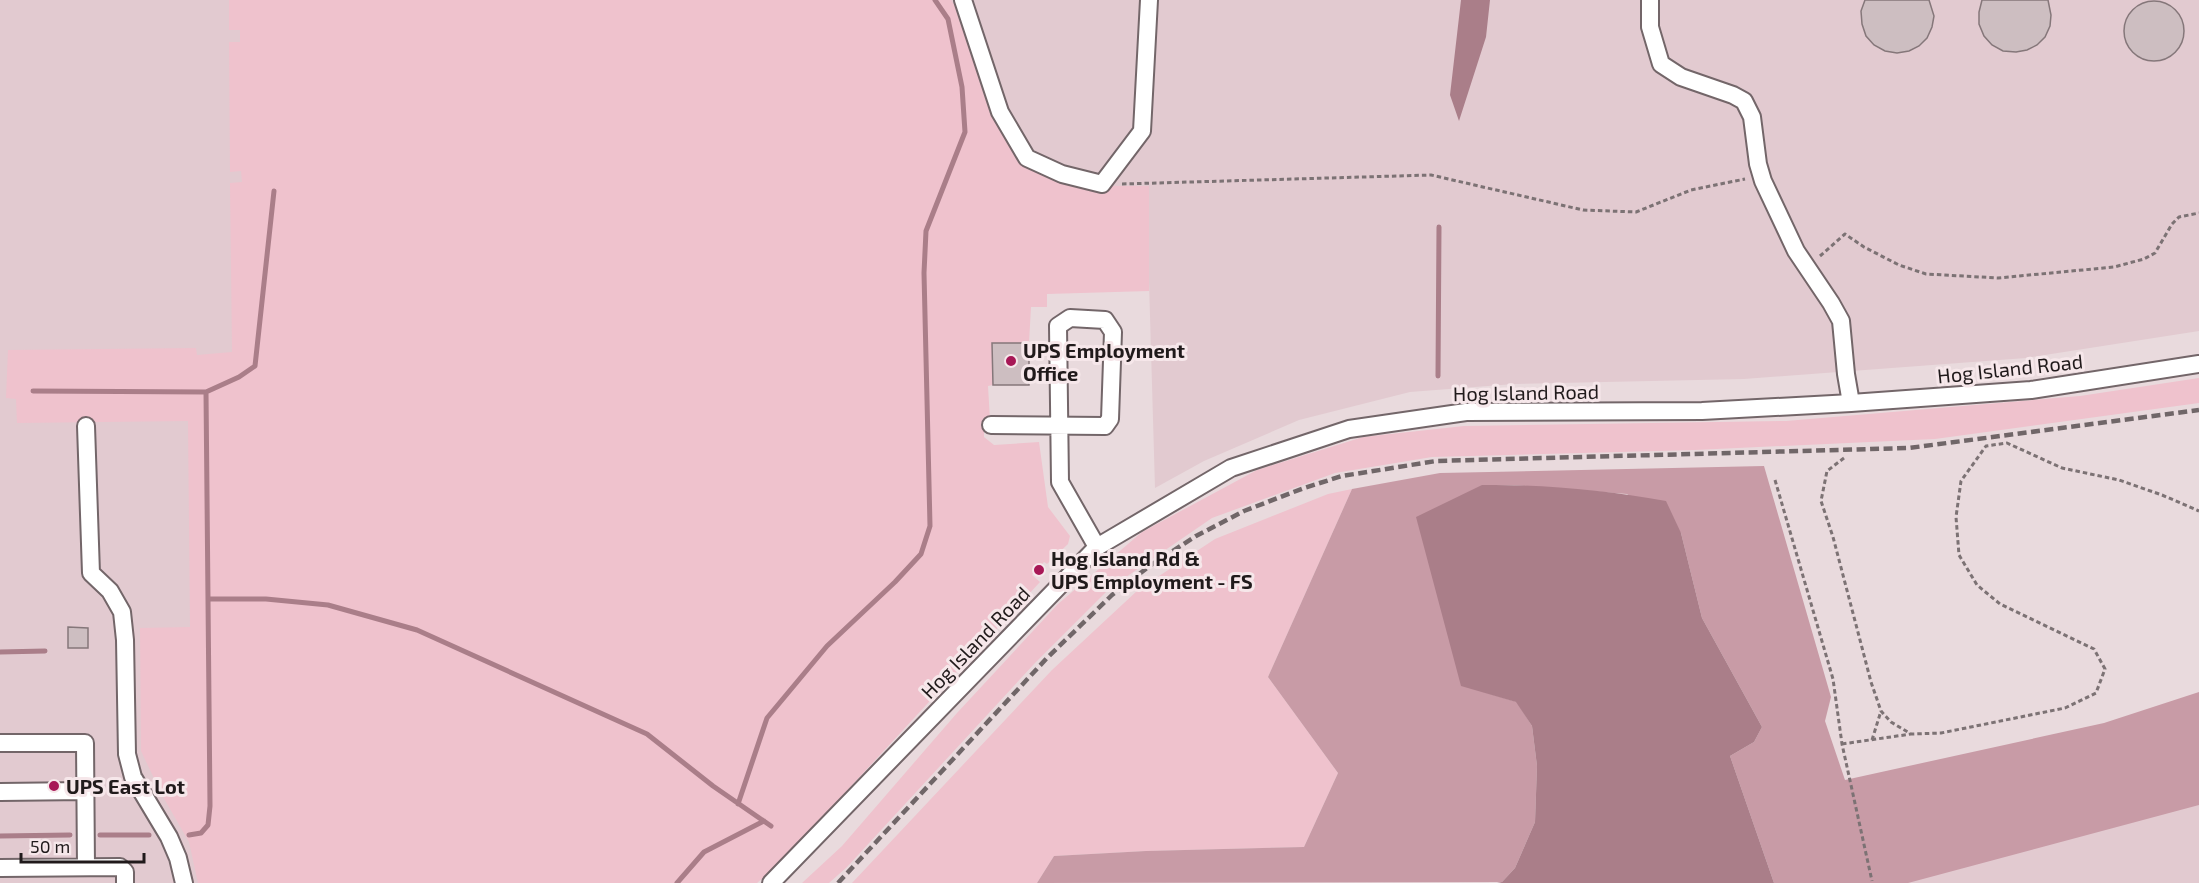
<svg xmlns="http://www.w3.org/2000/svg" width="2199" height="883" font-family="'Exo 2',sans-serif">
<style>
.built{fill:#e2cad0}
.green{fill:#efc2cd}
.forest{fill:#c89ba6}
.water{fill:#aa7e89}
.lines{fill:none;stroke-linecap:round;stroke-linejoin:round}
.stream{stroke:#aa7e89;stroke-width:5}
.building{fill:#cdbec1;stroke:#85777a;stroke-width:1.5}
.minor-casing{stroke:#736669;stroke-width:20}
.path{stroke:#7c7274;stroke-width:3;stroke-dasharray:4.5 3;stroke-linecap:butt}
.minor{stroke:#fff;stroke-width:16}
.rail{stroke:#706668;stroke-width:4.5;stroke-dasharray:9 4.5;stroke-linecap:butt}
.poi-dot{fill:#a71756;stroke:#f6e7ea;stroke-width:2}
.labels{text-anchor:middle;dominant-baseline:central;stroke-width:6;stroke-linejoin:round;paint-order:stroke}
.poi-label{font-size:20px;font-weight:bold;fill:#201a1b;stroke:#f6e7ea;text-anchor:start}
.street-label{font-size:20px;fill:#201a1b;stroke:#f6e7ea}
</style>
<rect width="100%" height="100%" fill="#e9dadd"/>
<path class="built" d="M0 0H2199V331L2026 358 1744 379 1514 384 1410 392 1299 420 1204 461 1155 488 1148 247 944 252 745 883H0Z
M2199 804V883H1905Z"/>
<path class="green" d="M229 0H951L967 26 983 93 1001 133 1036 172 1084 186H1149V291L1047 294V307H1031L1029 343H992L993 385 988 386 990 420 984 425V437L994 445 1039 442 1048 507 1070 536 1068 544 1047 564 1044 562 1032 575 1040 582 779 864 757 883H198L189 842 162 795 141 751 140 628 190 627 188 421 17 423 16 399 6 398 8 350 196 348 197 355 232 352 230 183 242 182 241 171 230 172 229 42H240V30H229Z
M2199 378V403L1935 439 1695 450 1432 457 1335 473 1212 518 1110 588 1035 663 847 867 829 883H802L842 846 957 713 1058 604 1142 532 1257 470 1363 437 1464 426 1786 421 2080 396Z
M1352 489 1268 677 1338 773 1304 847 1146 851 1054 856 1037 883H852L1052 670 1138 590 1215 539 1328 494Z"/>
<path class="forest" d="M1764 466 1831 697 1825 721 1845 780 2104 723 2199 692V805L1908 883H1774L1730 756 1754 742 1762 727 1702 618 1681 533 1627 494 1514 485H1482L1461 685 1517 702 1532 726 1537 766 1535 822 1515 868 1502 882 1037 883 1054 856 1146 851 1304 847 1338 773 1268 677 1352 489 1440 473Z"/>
<path class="water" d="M1461 0H1490L1486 37 1459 121 1450 95Z
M1482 485C1543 484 1605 490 1666 501L1681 533 1702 618 1762 727 1754 742 1730 756 1774 883H1497L1502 882 1515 868 1535 822 1537 766 1532 726 1516 702 1461 686 1416 517Z"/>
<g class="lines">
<path class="stream" d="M1438 376 1439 227
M33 391 206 392 239 377 255 366 274 191
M208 599H266L328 605 417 630 647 734 713 786 771 826
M0 652 45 651
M738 804 767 718 827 646 895 582 921 554 930 526 924 273 926 231 965 132 962 87 948 19 935 0
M100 835H149
M189 835 201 833 208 825 210 806 206 392
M0 836 70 835
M677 883 704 852 764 821"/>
</g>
<path class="building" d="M1865 0H1929L1934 16 1932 27 1927 38 1919 46 1909 51 1897 53 1885 51 1874 45 1866 36 1862 24 1861 11Z
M1982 0H2048L2051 15 2050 26 2045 37 2037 45 2027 50 2016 52 2003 51 1992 45 1984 36 1979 24V12Z
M2124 31a30 30 0 1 1 60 0a30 30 0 1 1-60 0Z
M992 343H1029V385H993Z
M68 627 88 628V648H68Z"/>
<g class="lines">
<g class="minor-casing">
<path id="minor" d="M963 0 1000 112 1027 158 1062 174 1102 184 1142 131 1149 0
M1650 0V27L1661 64 1681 77 1733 95 1744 101 1752 117 1758 164 1763 181 1796 251 1831 303 1841 321 1846 374 1851 403
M991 425 1105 426 1110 419 1113 332 1105 320 1070 318 1058 326 1060 482 1097 547
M86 426 91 573 110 591 122 612 125 640 127 754 133 777 169 837 178 858 184 883
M0 743H85L86 867
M0 792 85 791
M0 868 120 867 125 872V883
M771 883 1097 547 1231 468 1349 429 1466 412 1702 411 1851 403 2031 390 2199 364"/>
</g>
<path class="path" d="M1122 184 1431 175 1583 210 1636 212 1691 190 1745 179
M1820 256 1845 234 1864 247 1899 265 1926 274 1998 278 2114 267 2144 259 2155 253 2172 224 2179 217 2199 213
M1844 458 1827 471 1821 501 1833 537 1871 682 1881 711 1891 722 1911 734 1941 733 2065 708 2096 693 2105 669 2094 649 2000 604 1977 585 1959 555 1956 517 1961 481 1986 446 2007 443 2062 468 2119 480 2162 495 2199 511
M1775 480 1833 679 1842 744 1872 881
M1872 740 1881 711
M1842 744 1911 734"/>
<use href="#minor" class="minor"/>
<path class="rail" d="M838 883 1047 658 1112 595 1151 565 1196 536 1244 511 1304 488 1342 476 1436 461 1909 448 2199 410"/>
</g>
<g class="poi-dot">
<circle cx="1011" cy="361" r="6"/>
<circle cx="1039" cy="570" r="6"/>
<circle cx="54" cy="786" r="6"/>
</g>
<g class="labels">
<g class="poi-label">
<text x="1023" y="350">UPS Employment<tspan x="1023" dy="23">Office</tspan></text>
<text x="1051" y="558">Hog Island Rd &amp;<tspan x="1051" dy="23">UPS Employment - FS</tspan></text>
<text x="66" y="786">UPS East Lot</text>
</g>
<g class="street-label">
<text transform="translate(2010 368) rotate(-6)">Hog Island Road</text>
<text transform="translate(1526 392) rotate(-1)">Hog Island Road</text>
<text transform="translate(975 642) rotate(-46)">Hog Island Road</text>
</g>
</g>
<path d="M21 853v9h123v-9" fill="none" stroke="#201a1b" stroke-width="3"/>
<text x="30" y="853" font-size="18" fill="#201a1b" stroke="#f6e7ea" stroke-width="4.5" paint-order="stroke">50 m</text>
</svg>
